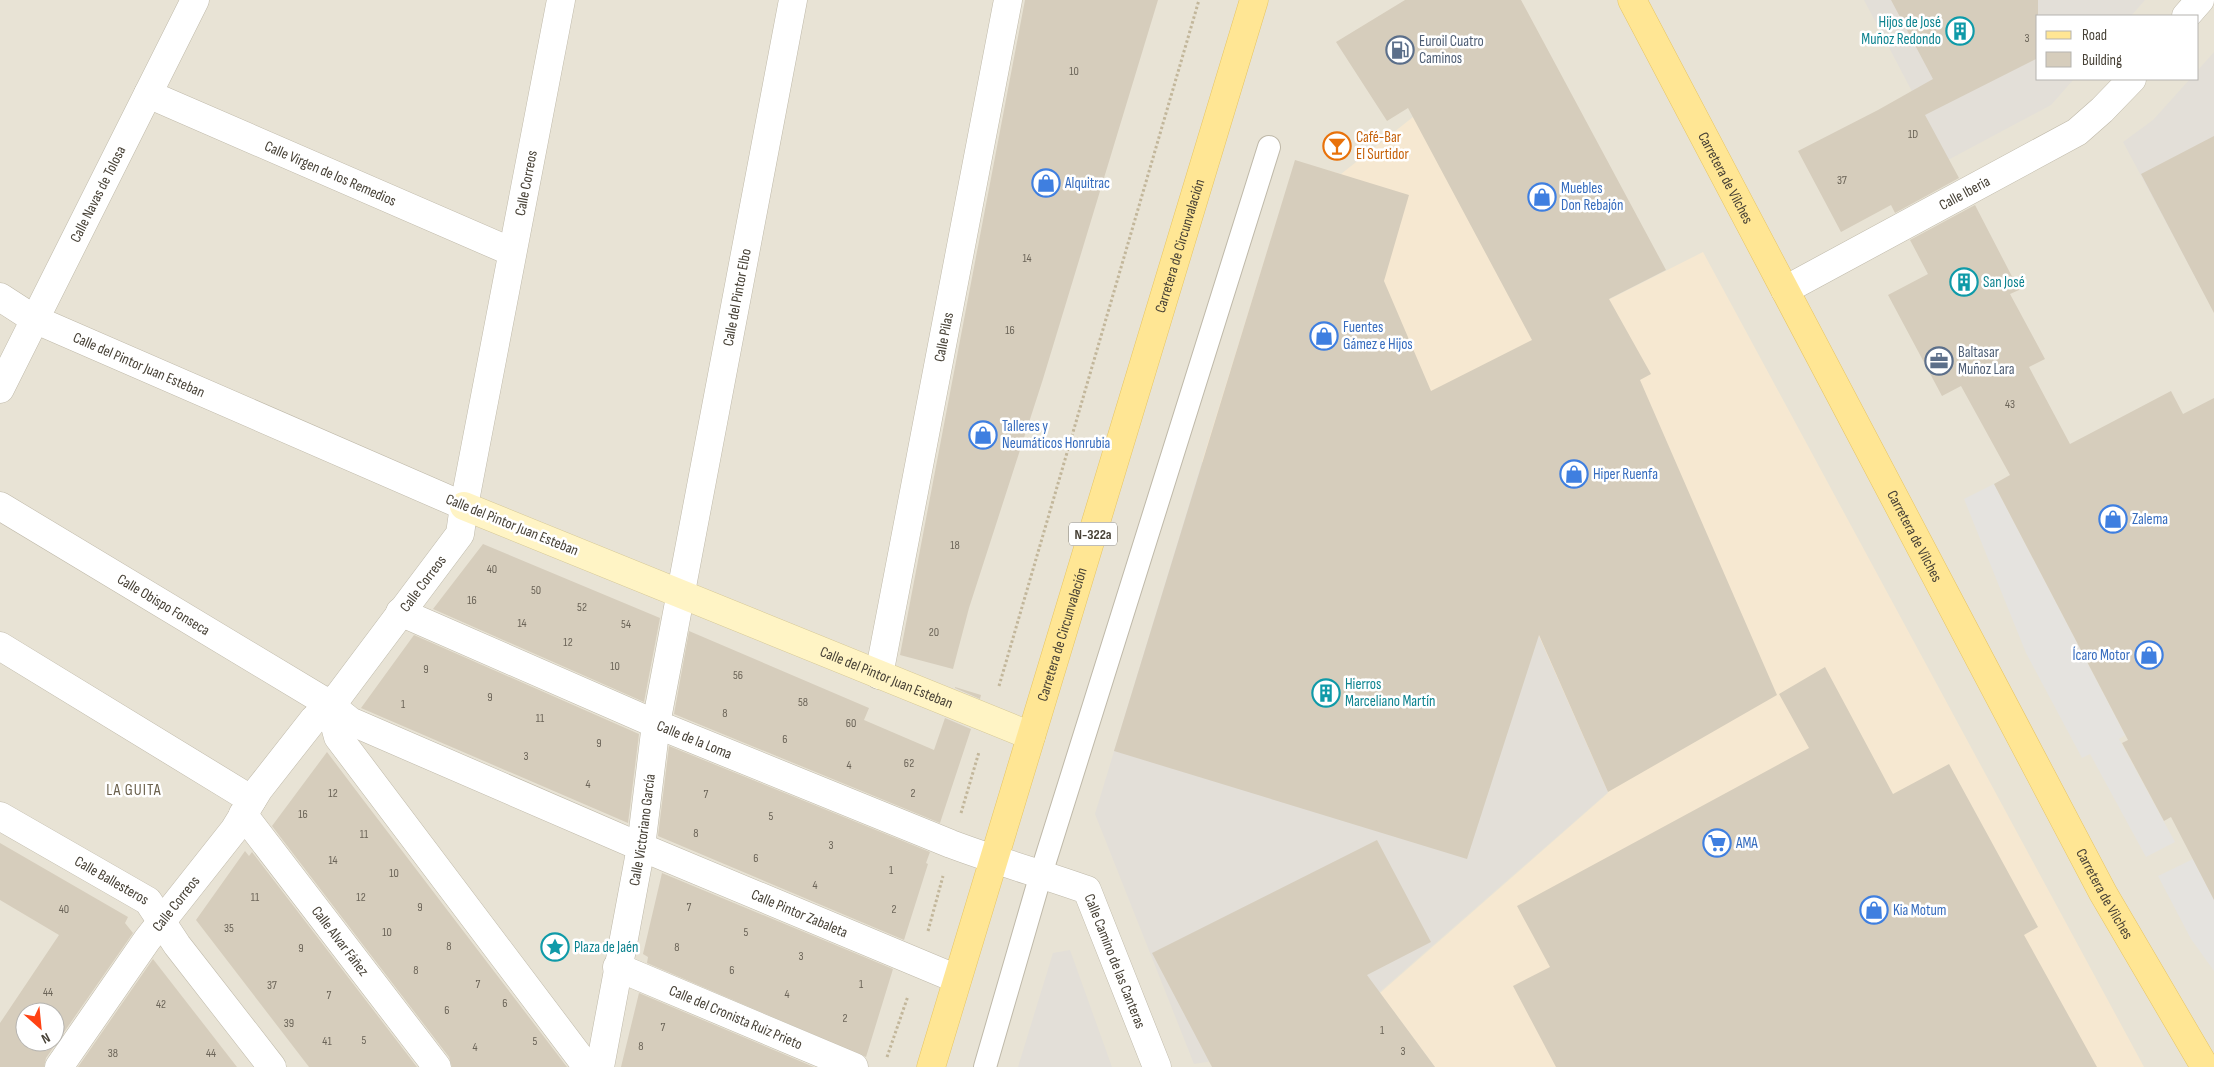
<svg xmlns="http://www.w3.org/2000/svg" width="2214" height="1067" font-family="'Sofia Sans Condensed',sans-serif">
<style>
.residential{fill:#e8e3d5;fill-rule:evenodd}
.commercial{fill:#f6e8d1}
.industrial{fill:#e3dfd8}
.parking{fill:#e5e3df}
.building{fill:#d6cdbc;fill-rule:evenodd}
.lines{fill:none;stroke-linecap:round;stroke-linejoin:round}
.lane-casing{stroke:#bfb9a9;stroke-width:24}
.street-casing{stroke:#bfb9a9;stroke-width:29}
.secondary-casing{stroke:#d5c795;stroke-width:29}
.primary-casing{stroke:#e7c562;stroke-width:29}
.path{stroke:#c2b69a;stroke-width:3;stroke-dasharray:2.5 2.5;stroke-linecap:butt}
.lane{stroke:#fff;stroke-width:22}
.street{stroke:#fff;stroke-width:28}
.secondary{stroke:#fff4c5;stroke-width:28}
.primary{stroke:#ffe694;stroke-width:28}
.labels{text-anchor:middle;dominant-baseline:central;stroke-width:5;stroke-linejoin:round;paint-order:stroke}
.number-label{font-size:12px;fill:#6b6458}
.shield{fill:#fff;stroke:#7e7a72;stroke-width:1}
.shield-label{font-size:14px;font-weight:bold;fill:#474136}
.culture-label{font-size:15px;fill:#0d838f;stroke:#fff;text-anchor:start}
.service-label{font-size:15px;fill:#4e5e75;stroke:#fff;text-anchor:start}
.food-label{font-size:15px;fill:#c56008;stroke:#fff;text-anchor:start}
.street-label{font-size:15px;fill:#474136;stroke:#fff}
.shop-label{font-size:15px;fill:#366cbe;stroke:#fff;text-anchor:start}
.neighbourhood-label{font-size:16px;letter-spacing:1px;fill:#6a604c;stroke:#fff}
</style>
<rect width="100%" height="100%" fill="#f4f0e7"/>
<path class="residential" d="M0 0H2214V1067H0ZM2038 16H2198V79H2038ZM25 1012H55V1042H25Z"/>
<path class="commercial" d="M1413 117 1600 304 1703 252 2144 1067H1435L1380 993 1608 793 1504 557 1202 462 1295 162 1341 174Z"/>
<path class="industrial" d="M1864 0H2145L2131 16H2038V79H2074L2051 105 1948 160Z
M2214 52V276L2199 284 2123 142 2153 120 2190 79H2198V70Z
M1202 462 1504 557 1608 792 1320 1044 1194 1064 1095 814Z
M1070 950 1112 1067H1018L1053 953Z"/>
<path class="parking" d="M1994 484 2125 735 2119 739 2175 842 2146 857 2090 754 2082 758 2026 653 1964 499Z
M2193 859 2214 900V971L2191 939 2158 876Z"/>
<path class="building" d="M1025 0H1158L1043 379 969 608 953 669 900 655Z
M1405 0H1521L1666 270 1609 299 1651 374 1640 380 1777 695 1608 792 1539 635 1467 859 1114 751 1295 160 1409 195 1384 281 1431 391 1532 340 1408 108 1387 121 1336 42Z
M1891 0H2038V58L1925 115 1959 178 1895 213 1891 205 1841 232 1798 151 1878 110 1933 79Z
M2214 136V313L2141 174Z
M1975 205 2019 290 2010 294 2045 359 2029 367 2070 444 2171 391 2183 414 2214 398V900L2171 817 2164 821 2122 743 2128 740 1994 484 2010 475 1961 386 1942 396 1888 295 1928 274 1910 240Z
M483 544 660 618 644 702 433 609Z
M689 631 869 708 864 720 934 750 945 718 971 729 940 823 674 714Z
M414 635 639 734 628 823 361 708Z
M1825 667 1893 794 1949 764 2038 927 2024 935 2097 1067H1556L1513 986 1550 967 1517 906 1809 748 1779 694Z
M955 687 981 695 980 699 955 688Z
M669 746 930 852 926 863 928 864 904 940 658 836Z
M327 752 364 801 567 1067H452L449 1057 272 826Z
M1377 840 1431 942 1367 975 1435 1067H1212L1152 953Z
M0 843 128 917 125 923 133 933 46 1058 44 1067H0V1023L59 935 0 900ZM25 1012H55V1042H25Z
M245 851 249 856 252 852 417 1067H309L196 920Z
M662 873 893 969 866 1057 647 963 648 957 643 954Z
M153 959 237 1067H78Z
M639 993 814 1067H621Z"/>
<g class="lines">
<g class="lane-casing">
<path id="lane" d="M985 1067 1041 874 1269 147"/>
</g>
<g class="street-casing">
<g id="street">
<path d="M2186 16 2200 0"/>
<path id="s1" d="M148 94 512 252"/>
<path id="s2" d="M1785 290 2077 132 2102 110 2132 79"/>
<path id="s3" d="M0 297 34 319 464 506"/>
<path id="s4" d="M0 389 195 0"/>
<path id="s5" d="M0 506 329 704 350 721 641 847 957 979"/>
<path id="s6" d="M400 612 656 724 951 844C996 861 1042 874 1087 890L1157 1067"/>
<path d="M0 646 252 800"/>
<path id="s7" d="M879 675 1008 0"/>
<path d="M329 704 338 737 587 1067"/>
<path id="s8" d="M243 814 437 1067"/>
<path id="s9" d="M0 816 148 901 177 945 272 1067"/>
<path id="s10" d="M617 967 854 1067"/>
<path id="s11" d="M59 1067 147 940 234 830 259 789 314 719 340 694 460 534 464 506 561 0"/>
<path id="s12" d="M600 1067 641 847 656 724 793 0"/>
</g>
</g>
<g class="secondary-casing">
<g id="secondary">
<path id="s13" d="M464 506 1031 736"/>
</g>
</g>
<g class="primary-casing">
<g id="primary">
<path id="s14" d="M1632 0 2103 893 2205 1067"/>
<path id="s15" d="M931 1067 1254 0"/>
</g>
</g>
<path class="path" d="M999 686 1199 0
M961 813 979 752
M928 931 943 876
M887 1057 908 996"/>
<use href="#lane" class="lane"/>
<use href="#street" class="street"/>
<use href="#secondary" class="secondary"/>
<use href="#primary" class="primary"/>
</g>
<defs>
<g id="building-ring" transform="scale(1.4375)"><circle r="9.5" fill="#fff" stroke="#0f9aa8" stroke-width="1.5"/><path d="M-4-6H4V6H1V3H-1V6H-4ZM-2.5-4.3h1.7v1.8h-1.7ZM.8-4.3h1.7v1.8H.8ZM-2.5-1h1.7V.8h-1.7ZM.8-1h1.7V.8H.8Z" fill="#0f9aa8"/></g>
<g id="fuel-ring" transform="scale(1.4375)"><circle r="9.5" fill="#fff" stroke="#5c6f8a" stroke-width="1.5"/><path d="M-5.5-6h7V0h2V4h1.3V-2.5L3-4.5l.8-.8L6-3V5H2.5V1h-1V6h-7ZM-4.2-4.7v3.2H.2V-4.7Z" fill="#5c6f8a"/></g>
<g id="bar-ring" transform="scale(1.4375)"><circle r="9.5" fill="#fff" stroke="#e8710a" stroke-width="1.5"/><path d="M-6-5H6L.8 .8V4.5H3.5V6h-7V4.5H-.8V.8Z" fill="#e8710a"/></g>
<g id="shop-ring" transform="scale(1.4375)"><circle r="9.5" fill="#fff" stroke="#3f7fe0" stroke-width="1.5"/><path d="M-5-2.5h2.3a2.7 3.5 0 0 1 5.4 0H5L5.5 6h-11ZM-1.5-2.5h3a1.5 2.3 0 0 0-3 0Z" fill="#3f7fe0"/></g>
<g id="office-ring" transform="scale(1.4375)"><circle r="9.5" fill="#fff" stroke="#5c6f8a" stroke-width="1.5"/><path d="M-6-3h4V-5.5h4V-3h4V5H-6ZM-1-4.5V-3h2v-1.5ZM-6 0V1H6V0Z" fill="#5c6f8a"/></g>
<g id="supermarket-ring" transform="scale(1.4375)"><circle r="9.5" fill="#fff" stroke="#3f7fe0" stroke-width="1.5"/><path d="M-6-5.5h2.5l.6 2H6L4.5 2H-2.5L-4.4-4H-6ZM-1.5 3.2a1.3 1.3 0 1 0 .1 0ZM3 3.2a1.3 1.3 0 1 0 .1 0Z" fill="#3f7fe0"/></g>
<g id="sight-ring" transform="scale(1.4375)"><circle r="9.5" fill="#fff" stroke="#0f9aa8" stroke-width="1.5"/><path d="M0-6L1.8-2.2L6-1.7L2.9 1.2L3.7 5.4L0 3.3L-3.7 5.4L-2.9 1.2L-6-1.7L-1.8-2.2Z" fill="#0f9aa8"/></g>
</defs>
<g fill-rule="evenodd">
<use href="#building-ring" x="1960" y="31"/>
<use href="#fuel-ring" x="1400" y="50"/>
<use href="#bar-ring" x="1337" y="146"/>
<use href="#shop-ring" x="1046" y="183"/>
<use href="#shop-ring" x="1542" y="197"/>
<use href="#building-ring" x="1964" y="282"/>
<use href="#shop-ring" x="1324" y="336"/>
<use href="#office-ring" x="1939" y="361"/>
<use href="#shop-ring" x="983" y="435"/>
<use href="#shop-ring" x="1574" y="474"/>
<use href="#shop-ring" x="2113" y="519"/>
<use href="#shop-ring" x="2149" y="655"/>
<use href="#building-ring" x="1326" y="693"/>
<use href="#supermarket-ring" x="1717" y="843"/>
<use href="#shop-ring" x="1874" y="910"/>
<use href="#sight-ring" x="555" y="947"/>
</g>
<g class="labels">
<g class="number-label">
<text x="2027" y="38">3</text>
<text x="1074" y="71">10</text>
<text x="1913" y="134">1D</text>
<text x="1842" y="180">37</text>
<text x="1027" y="258">14</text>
<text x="1010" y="330">16</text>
<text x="2010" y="404">43</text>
<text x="955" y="545">18</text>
<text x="492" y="569">40</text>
<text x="536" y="590">50</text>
<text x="472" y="600">16</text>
<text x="582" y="607">52</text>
<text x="522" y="623">14</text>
<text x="626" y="624">54</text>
<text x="934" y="632">20</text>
<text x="568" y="642">12</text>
<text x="615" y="666">10</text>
<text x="426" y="669">9</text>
<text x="738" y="675">56</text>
<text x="490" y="697">9</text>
<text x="803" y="702">58</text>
<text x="403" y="704">1</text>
<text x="725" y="713">8</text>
<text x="540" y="718">11</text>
<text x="851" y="723">60</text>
<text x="785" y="739">6</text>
<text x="599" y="743">9</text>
<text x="526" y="756">3</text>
<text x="909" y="763">62</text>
<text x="849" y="765">4</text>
<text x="588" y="784">4</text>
<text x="333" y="793">12</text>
<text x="913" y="793">2</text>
<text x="706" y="794">7</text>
<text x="303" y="814">16</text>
<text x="771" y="816">5</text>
<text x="696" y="833">8</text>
<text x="364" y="834">11</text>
<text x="831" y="845">3</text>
<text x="756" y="858">6</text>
<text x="333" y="860">14</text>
<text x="891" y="870">1</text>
<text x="394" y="873">10</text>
<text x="815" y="885">4</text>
<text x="255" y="897">11</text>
<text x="361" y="897">12</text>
<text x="420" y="907">9</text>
<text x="689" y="907">7</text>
<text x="64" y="909">40</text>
<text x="894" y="909">2</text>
<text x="229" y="928">35</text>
<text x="387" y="932">10</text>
<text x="746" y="932">5</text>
<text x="449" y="946">8</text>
<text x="677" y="947">8</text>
<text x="301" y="948">9</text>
<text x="801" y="956">3</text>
<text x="416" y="970">8</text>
<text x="732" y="970">6</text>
<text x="478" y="984">7</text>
<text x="861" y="984">1</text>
<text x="272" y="985">37</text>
<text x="48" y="992">44</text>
<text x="787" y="994">4</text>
<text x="329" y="995">7</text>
<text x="505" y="1003">6</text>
<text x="161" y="1004">42</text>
<text x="447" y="1010">6</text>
<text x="845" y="1018">2</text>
<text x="289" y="1023">39</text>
<text x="663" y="1027">7</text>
<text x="1382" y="1030">1</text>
<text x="364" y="1040">5</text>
<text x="327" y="1041">41</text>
<text x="535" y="1041">5</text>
<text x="641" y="1046">8</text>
<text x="475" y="1047">4</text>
<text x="1403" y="1051">3</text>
<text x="113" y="1053">38</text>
<text x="211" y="1053">44</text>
</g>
<rect class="shield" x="1069" y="522.5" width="48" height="23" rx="4"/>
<g class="shield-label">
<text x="1093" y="534">N-322a</text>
</g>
<g class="culture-label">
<text x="1941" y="22" text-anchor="end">Hijos de José<tspan x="1941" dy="17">Muñoz Redondo</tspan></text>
<text x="1983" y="282">San José</text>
<text x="1345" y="684">Hierros<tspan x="1345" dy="17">Marceliano Martín</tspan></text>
<text x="574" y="947">Plaza de Jaén</text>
</g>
<g class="service-label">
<text x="1419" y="41">Euroil Cuatro<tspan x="1419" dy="17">Caminos</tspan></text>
<text x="1958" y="352">Baltasar<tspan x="1958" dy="17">Muñoz Lara</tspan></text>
</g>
<g class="food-label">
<text x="1356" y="137">Café-Bar<tspan x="1356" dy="17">El Surtidor</tspan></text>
</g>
<g class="street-label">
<text stroke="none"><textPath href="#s1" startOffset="199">Calle Virgen de los Remedios</textPath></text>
<text stroke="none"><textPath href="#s14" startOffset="201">Carretera de Vilches</textPath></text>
<text stroke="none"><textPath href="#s11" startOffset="1025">Calle Correos</textPath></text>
<text stroke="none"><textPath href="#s2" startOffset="204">Calle Iberia</textPath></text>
<text stroke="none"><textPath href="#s4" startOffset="218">Calle Navas de Tolosa</textPath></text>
<text stroke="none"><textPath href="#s15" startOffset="858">Carretera de Circunvalación</textPath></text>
<text stroke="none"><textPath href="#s12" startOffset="782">Calle del Pintor Elbo</textPath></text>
<text stroke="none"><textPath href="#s7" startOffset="344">Calle Pilas</textPath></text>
<text stroke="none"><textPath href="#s3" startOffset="155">Calle del Pintor Juan Esteban</textPath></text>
<text transform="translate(512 525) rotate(22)">Calle del Pintor Juan Esteban</text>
<text stroke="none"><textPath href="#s14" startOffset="606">Carretera de Vilches</textPath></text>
<text stroke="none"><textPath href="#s11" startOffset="606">Calle Correos</textPath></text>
<text stroke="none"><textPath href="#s5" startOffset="191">Calle Obispo Fonseca</textPath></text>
<text stroke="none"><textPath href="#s15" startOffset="452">Carretera de Circunvalación</textPath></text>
<text stroke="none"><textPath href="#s13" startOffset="456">Calle del Pintor Juan Esteban</textPath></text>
<text stroke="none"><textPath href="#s6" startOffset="321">Calle de la Loma</textPath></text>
<text stroke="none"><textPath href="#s12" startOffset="241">Calle Victoriano García</textPath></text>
<text stroke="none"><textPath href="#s9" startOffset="129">Calle Ballesteros</textPath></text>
<text stroke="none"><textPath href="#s14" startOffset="1011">Carretera de Vilches</textPath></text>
<text stroke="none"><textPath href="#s11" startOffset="201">Calle Correos</textPath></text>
<text stroke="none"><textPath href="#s5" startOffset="900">Calle Pintor Zabaleta</textPath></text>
<text stroke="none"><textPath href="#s8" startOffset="160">Calle Alvar Fáñez</textPath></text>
<text stroke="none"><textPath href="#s6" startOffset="818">Calle Camino de las Canteras</textPath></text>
<text stroke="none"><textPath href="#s10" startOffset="129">Calle del Cronista Ruiz Prieto</textPath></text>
</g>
<g class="shop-label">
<text x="1065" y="183">Alquitrac</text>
<text x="1561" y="188">Muebles<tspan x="1561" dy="17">Don Rebajón</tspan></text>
<text x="1343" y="327">Fuentes<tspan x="1343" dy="17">Gámez e Hijos</tspan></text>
<text x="1002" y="426">Talleres y<tspan x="1002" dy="17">Neumáticos Honrubia</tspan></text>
<text x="1593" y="474">Hiper Ruenfa</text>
<text x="2132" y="519">Zalema</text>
<text x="2130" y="655" text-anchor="end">Ícaro Motor</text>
<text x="1736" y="843">AMA</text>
<text x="1893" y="910">Kia Motum</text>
</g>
<g class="neighbourhood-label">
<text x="134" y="790">LA GUITA</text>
</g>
</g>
<rect x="2036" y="15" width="162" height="65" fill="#ffffff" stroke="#b5b3af"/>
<rect x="2046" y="31" width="25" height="8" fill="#ffe694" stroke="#b5b3af"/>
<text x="2082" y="40" font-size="15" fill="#474136">Road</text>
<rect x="2046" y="52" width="25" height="15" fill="#d6cdbc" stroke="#b5b3af"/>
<text x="2082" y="65" font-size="15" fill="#474136">Building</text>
<g transform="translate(40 1027) rotate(153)"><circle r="24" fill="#ffffff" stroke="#b5b3af"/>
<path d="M0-4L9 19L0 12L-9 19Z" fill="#ff4213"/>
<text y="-8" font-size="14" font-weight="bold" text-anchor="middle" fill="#474136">N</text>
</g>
</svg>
